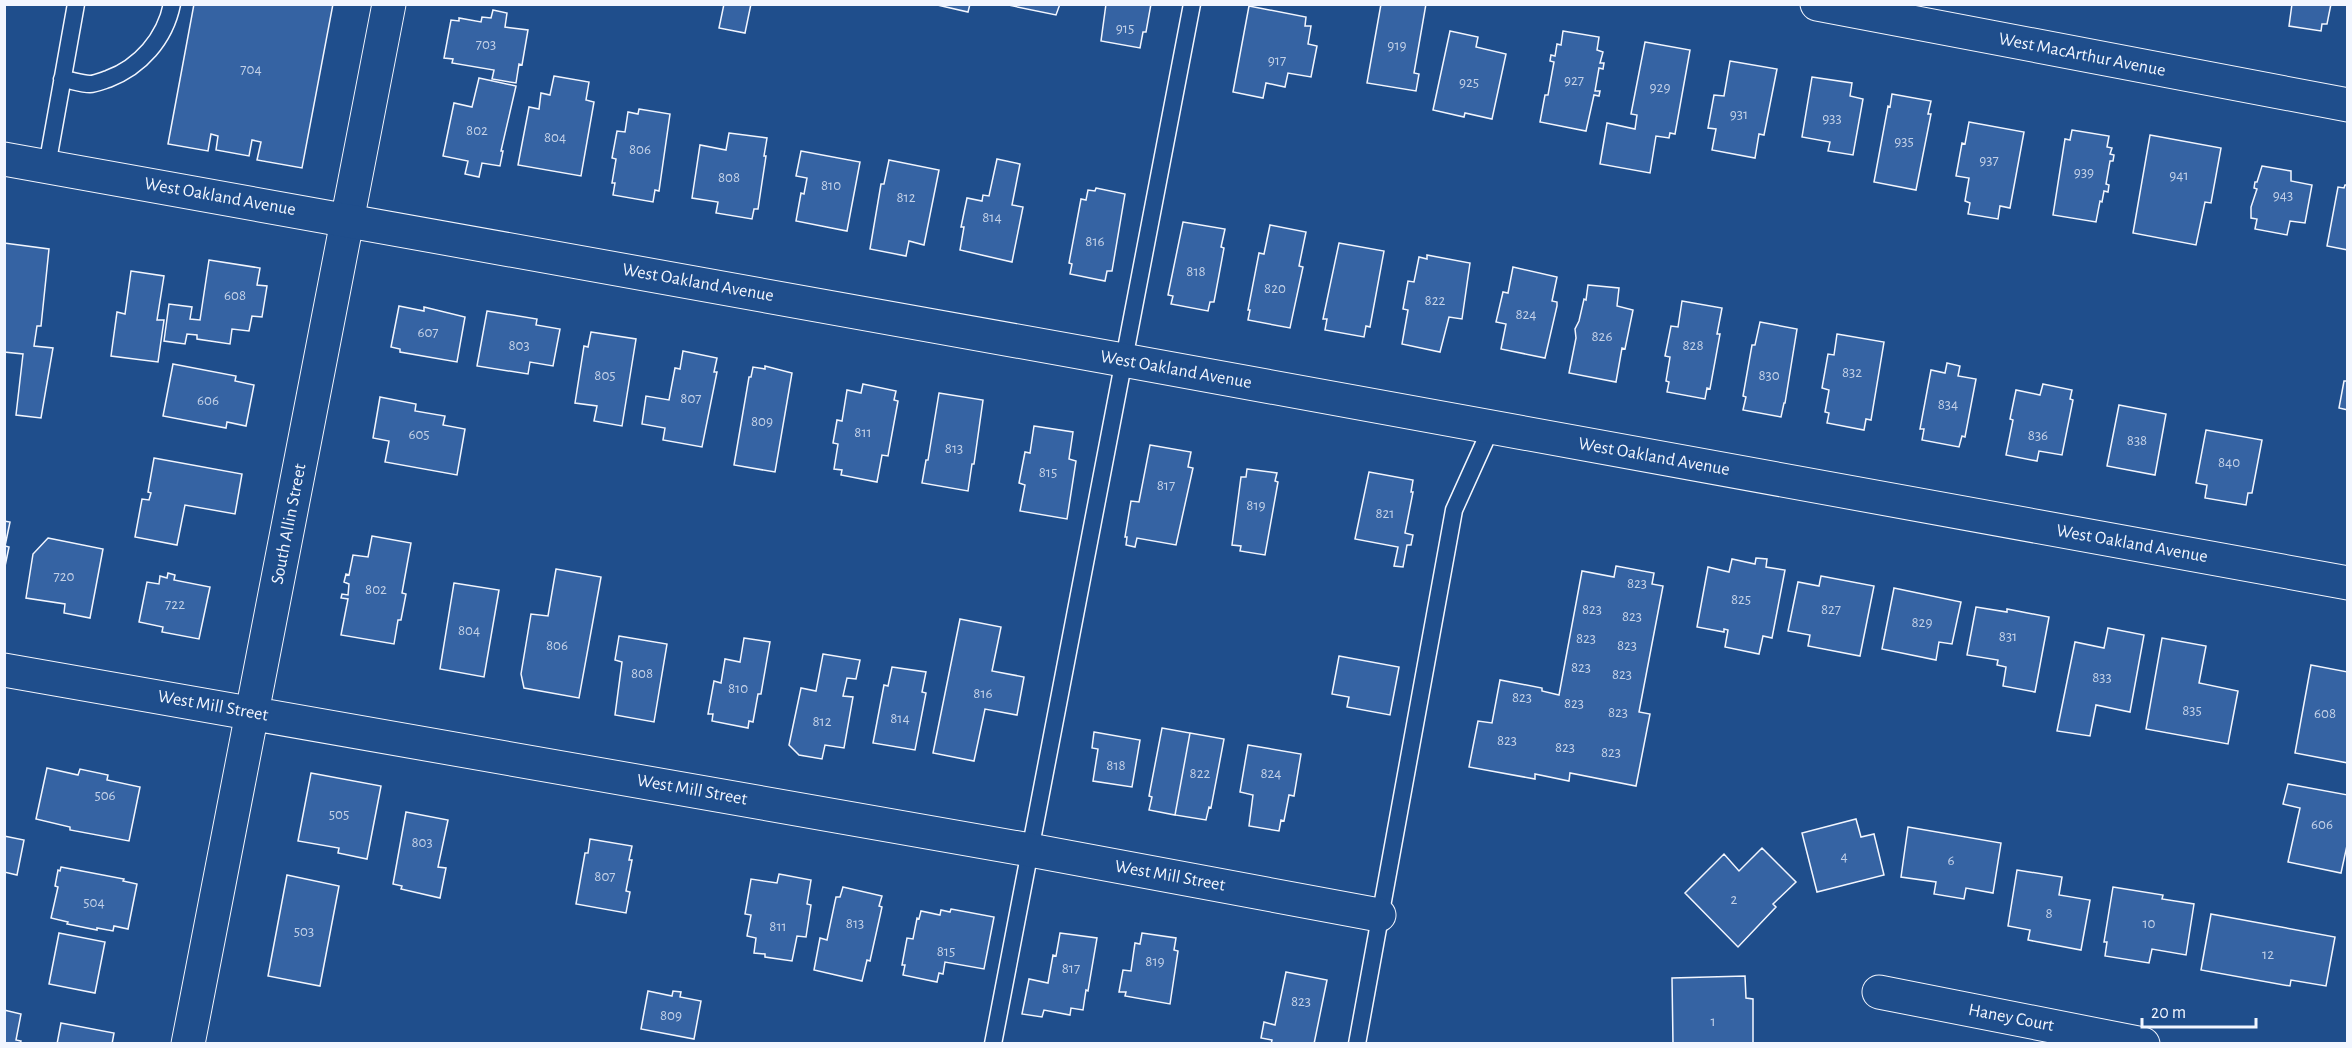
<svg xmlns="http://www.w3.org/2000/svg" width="2352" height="1048" font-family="'Alegreya Sans',sans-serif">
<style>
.building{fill:#3563a3;stroke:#f2f6ff;stroke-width:1.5}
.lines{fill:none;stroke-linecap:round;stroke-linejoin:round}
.lane-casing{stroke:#f2f6ff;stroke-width:19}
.street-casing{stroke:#f2f6ff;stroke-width:35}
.secondary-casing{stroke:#f2f6ff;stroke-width:35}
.lane{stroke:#1f4e8c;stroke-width:16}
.street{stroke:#1f4e8c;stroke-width:33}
.secondary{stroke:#1f4e8c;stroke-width:33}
.labels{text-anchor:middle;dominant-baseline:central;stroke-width:4.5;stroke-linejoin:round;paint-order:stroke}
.number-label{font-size:15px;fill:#c3d1e8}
.street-label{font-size:18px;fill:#f2f6ff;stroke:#1f4e8c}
</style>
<rect width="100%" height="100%" fill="#1f4e8c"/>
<path class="building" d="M194 4H333L302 168 257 160 261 142 252 140 249 156 216 150 218 136 211 134 208 151 168 144Z
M724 4H751L745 33 719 28Z
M933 4H970L968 12Z
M1060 4 1056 15 1008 5V4Z
M1106 4H1151L1146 32H1143L1140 48 1101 41Z
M1381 4H1426L1414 73 1419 74 1416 91 1367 83Z
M2292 4H2331L2327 24H2322L2321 31 2289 26Z
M1249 6 1306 17 1305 26H1311L1308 44 1317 46 1311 77 1288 73 1285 87 1266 83 1263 98 1233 92Z
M493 10 507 13 505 27 528 30 522 65 519 64 516 83 492 79 494 70 452 63 453 59 444 58 451 20 459 21V18L481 22 482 17 491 18Z
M1450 31 1478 37 1476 47 1506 54 1492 119 1465 113 1464 117 1433 110Z
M1563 31 1599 37 1597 50 1603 52 1600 63H1604L1603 69 1599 68 1595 91H1600L1599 96 1594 95 1586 131 1540 122 1545 95H1548L1554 62 1550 61 1551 55 1555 56 1557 44 1561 45Z
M1645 42 1690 50 1675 134 1670 133 1669 138 1656 136 1650 173 1600 164 1607 123 1635 129 1637 115 1631 114Z
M1730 61 1777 69 1764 135 1759 134 1755 158 1712 150 1716 129 1708 128 1714 95 1724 96Z
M554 76 589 82 586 100 594 102 581 176 518 165 529 107 539 109 541 93 550 95Z
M1812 77 1852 83 1850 96 1863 99 1853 155 1828 151 1830 142 1802 137Z
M479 78 516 86 501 151H503L500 166 482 163 479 177 465 174 468 161 443 156 454 103 472 107Z
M1892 94 1931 101 1928 114H1931L1916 190 1874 182 1888 106 1890 107Z
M639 109 670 114 659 191 655 190 653 202 613 195 615 183H612L616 159 612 158 617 131 625 132 628 112 638 114Z
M1969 122 2024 132 2010 208 2000 206 1998 219 1968 214 1970 203 1965 201 1969 178 1956 176 1962 143 1965 144Z
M2072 130 2109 136 2107 147 2112 148 2110 154 2114 155 2113 161H2110L2106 184 2109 185 2108 192 2104 191 2102 202 2100 201 2096 222 2053 215 2065 139 2070 140Z
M729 133 767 138 764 156H766L758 209H754L752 219 716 213 718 202 692 198 700 145 726 150Z
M2150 135 2221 148 2211 203 2205 202 2196 245 2133 233Z
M801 151 860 162 847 231 796 221 801 193 804 194 807 178 796 176Z
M997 159 1020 164 1012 205 1023 207 1012 262 960 250 964 227H961L967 198 982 201 983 195 989 196Z
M889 160 939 170 924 245 909 241 906 256 870 249 881 184H884Z
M2262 166 2291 171V181L2312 185 2305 223 2290 221 2287 235 2255 229 2257 219 2251 218V207L2257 189 2254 188 2255 182H2257Z
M2345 185H2348V250L2327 246 2338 187 2344 188Z
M1096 188 1125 194 1112 271H1107L1105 281 1070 274 1072 264 1069 263 1081 199 1086 200 1088 190 1095 191Z
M1183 222 1225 229 1221 247 1224 248 1214 302H1210L1208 311 1171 304 1173 296 1168 295Z
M1270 225 1306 232 1299 266 1303 267 1290 328 1248 320 1250 310H1248L1259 253 1264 254Z
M4 243 49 249 41 326H37L34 346 53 348 41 418 16 415 23 354 4 352Z
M1339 243 1384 251 1370 327 1366 326 1364 337 1325 330 1327 319H1323Z
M1427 255 1470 263 1462 319 1449 317 1440 352 1402 344 1408 310 1403 309 1408 281 1414 282 1419 257 1427 259Z
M209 260 260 268 257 285 267 286 262 317 252 316 249 331 232 329 230 344 197 339V335L187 334 185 344 164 341 169 304 192 307 190 319 200 320Z
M1513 267 1557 277 1552 301 1557 302V306L1545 358 1501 349 1506 324 1496 322 1503 292 1508 293Z
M131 271 164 276 157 320H164L158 362 111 356 117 312 125 314Z
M1588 285 1619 288 1617 306 1633 310 1625 349 1622 348 1616 382 1569 373 1576 338 1575 329 1579 321 1584 299 1586 300Z
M1682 301 1722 308 1717 334H1720L1710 389 1707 388 1705 399 1667 392 1669 382 1666 381 1670 357 1665 356 1671 326 1678 327Z
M399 306 424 311V307L465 317 457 362 400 352V349L391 347Z
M487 311 537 319 536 325 560 329 553 366 530 362 528 374 477 366Z
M1760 322 1797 329 1785 403H1784L1781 417 1743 410 1746 397 1743 396 1752 345H1755Z
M591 332 636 339 622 426 594 421 597 406 575 403 584 346 588 347Z
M1837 334 1884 342 1871 420 1866 419 1864 430 1827 423 1829 413 1825 412 1829 390 1822 388 1828 354 1834 355Z
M683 351 717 358 714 372H717L702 447 663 440 665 428 642 424 646 396 669 400 675 368 680 369Z
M1947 363 1960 366 1958 376 1976 379 1965 437 1962 436 1959 447 1922 440 1924 429H1920L1931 370 1945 373Z
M173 364 236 376 235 381 254 385 246 426 227 422 226 428 163 416Z
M765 366 792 373 775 472 734 465 749 377H751L753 367 765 369Z
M2344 381H2348V410L2339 408Z
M863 384 896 391 894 400 898 401 888 456 882 455 877 482 841 475 842 470 834 469 838 444 833 443 837 420 842 421 847 390 861 393Z
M2043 384 2072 390 2070 399 2073 400 2062 455 2039 451 2037 461 2006 455 2013 420 2010 419 2016 390 2040 395Z
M939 393 983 400 974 464H972L968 491 922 483 926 460H928Z
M380 397 416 404 415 411 445 416 443 425 465 429 457 475 385 462 389 441 373 438Z
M2119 405 2166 414 2155 475 2107 466Z
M1034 426 1073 432 1069 459 1076 461 1067 519 1020 511 1025 485 1019 483 1025 452 1030 453Z
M2206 430 2262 440 2252 493H2248L2246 505 2205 498 2207 485 2196 483Z
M1150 445 1191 452 1188 467 1193 468 1176 545 1137 538 1135 547 1126 545 1127 537H1125L1131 501 1139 502Z
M154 458 242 474 235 514 185 505 177 545 135 537 142 499 149 500 151 493 148 492Z
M1247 469 1277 473 1275 481 1278 482 1265 555 1240 551 1241 546 1232 545 1241 477H1246Z
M1369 472 1413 480 1411 492H1413L1405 533 1413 535 1411 545H1407L1403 567 1394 566 1398 547 1355 539Z
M4 521 10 522 5 546 9 547 4 571Z
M372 536 411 543 402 593 406 594 401 620H398L394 644 341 635 348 599 341 598 342 594 348 595 349 584 344 582 346 574 349 575 353 555 368 557Z
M48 538 103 549 90 618 64 613 65 604 26 598 33 554Z
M1756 558 1767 559 1766 567 1785 570 1772 638 1763 636 1759 654 1725 647 1728 630 1724 629V632L1697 627 1708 567 1729 572 1732 559 1755 564Z
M1616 566 1654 573 1652 584 1663 586 1639 712 1650 714 1636 786 1570 773 1569 781 1535 774V779L1469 767 1478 721 1492 723 1500 680 1542 688V691L1559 695 1582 571 1614 577Z
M556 569 601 577 579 698 524 688 521 674 531 614 548 616Z
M168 573 175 575 174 580 210 587 199 639 162 632 163 627 139 622 147 582 159 584 160 576 167 578Z
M1821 576 1874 586 1860 656 1808 646 1810 635 1788 631 1798 582 1819 586Z
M454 583 499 590 484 677 440 669Z
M1894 588 1961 602 1952 644 1939 642 1936 660 1882 649Z
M1976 607 2007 612V609L2049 617 2035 692 2003 686 2006 667 1997 665 1998 660 1967 655Z
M960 619 1001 627 992 671 1024 677 1017 715 985 709 974 761 933 753Z
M2108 628 2144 635 2130 712 2096 705 2090 736 2057 731 2075 642 2104 648Z
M619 636 667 644 654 722 615 715 622 662 615 660Z
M744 638 770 642 761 694H758L753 722 749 721 748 728 712 721 713 714H708L714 681 721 683 725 659 740 662Z
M2162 638 2206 646 2199 683 2238 691 2228 744 2146 729Z
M823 654 860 660 856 679 847 678 843 696 853 697 844 748 825 745 822 759 799 755 789 745 801 688 816 691Z
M1339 656 1399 667 1390 715 1347 707 1349 697 1332 694Z
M2311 665 2348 672V763L2295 753Z
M892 667 926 672 922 692 926 693 915 750 873 743 884 685 888 686Z
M1162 728 1190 733 1175 815 1149 810 1152 797 1149 796Z
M1094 732 1140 740 1132 787 1093 781 1098 749 1092 748Z
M1190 733 1224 739 1211 808 1209 807 1206 820 1175 815Z
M1248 745 1301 754 1294 796 1289 795 1284 821 1281 820 1279 831 1249 826 1253 795 1240 792Z
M47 768 78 775 80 769 108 775 107 780 140 787 129 841 70 830V827L36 819Z
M311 773 381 786 367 859 338 853 339 848 298 841Z
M2288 784 2348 795V841L2341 873 2288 862 2300 808 2283 804Z
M406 812 448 820 438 867 446 868 440 898 401 889 402 886 393 884Z
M1856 819 1861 837 1874 834 1884 875 1817 892 1802 833Z
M1908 827 2001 843 1993 893 1966 888 1964 899 1934 894 1936 882 1901 877Z
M4 836 24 840 17 875 4 872Z
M590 839 632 846 629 860H632L626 891 630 892 626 913 576 904 585 853H588Z
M1762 848 1796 882 1773 904 1776 907 1738 947 1685 893 1724 854 1739 871Z
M61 867 124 879 123 881 137 884 128 929 114 926 113 931 97 928V930L67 924 68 922 51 918 58 887 55 886 58 870 60 871Z
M2017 870 2062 877 2059 895 2090 900 2081 950 2028 940 2030 930 2008 926Z
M779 874 811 880 807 904 811 905 806 937 797 936 792 961 765 957V954L754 953 756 938 747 936 751 915 745 914 751 879 777 883Z
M287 875 339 886 320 986 268 976Z
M843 887 882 896 879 906 882 907 870 961 867 960 862 981 814 970 820 938 827 940 836 897H840Z
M2113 887 2163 895 2162 899 2194 904 2186 955 2152 949 2149 963 2105 956 2107 942H2104Z
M951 909 994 917 984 969 945 962 943 974 939 973 937 982 903 975 905 965H902L907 938 913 939 917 918 919 919 921 911 940 915 941 910 950 912Z
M2211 914 2335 937 2326 986 2291 980 2290 986 2201 970Z
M59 933 105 942 95 993 49 984Z
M1060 933 1097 938 1088 991 1086 990 1083 1010 1071 1008 1070 1015 1044 1010 1042 1017 1022 1014 1029 979 1048 983 1053 955 1056 956Z
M1142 933 1176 938 1174 950 1178 951 1170 1004 1125 996 1126 992H1119L1123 970 1131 971 1135 943 1140 944Z
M1286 972 1327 980 1314 1044H1271L1272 1040 1261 1038 1264 1022 1275 1025Z
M1745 976 1746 998 1753 999V1044H1673L1672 978Z
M648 991 672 996 673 991 681 992 680 997 701 1001 694 1039 641 1029Z
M4 1010 21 1014 16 1040 21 1041 20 1044H4Z
M61 1023 114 1033 112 1044H57Z"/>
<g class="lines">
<g class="lane-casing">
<path id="lane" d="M62 79C71 80 81 84 90 84 95 84 102 81 108 79 140 67 165 39 172 4
M47 166 76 4
M993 1044 1192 4
M1357 1044 1454 510 1491 428"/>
</g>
<g class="street-casing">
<path id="street" d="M4 670 1030 850 1379 915
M1879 992 2143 1044
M188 1044 389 4"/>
</g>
<g class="secondary-casing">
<path id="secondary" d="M1817 4 2348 105
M4 159 1123 360 2348 583"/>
</g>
<use href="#lane" class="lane"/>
<use href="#street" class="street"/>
<use href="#secondary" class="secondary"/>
</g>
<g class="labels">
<g class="number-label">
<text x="1125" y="28">915</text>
<text x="486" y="44">703</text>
<text x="1397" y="45">919</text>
<text x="1277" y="60">917</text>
<text x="251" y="69">704</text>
<text x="1574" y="80">927</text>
<text x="1469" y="82">925</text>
<text x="1660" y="87">929</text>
<text x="1739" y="114">931</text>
<text x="1832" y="118">933</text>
<text x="477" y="130">802</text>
<text x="555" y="137">804</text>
<text x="1904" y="141">935</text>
<text x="640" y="149">806</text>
<text x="1989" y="160">937</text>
<text x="2084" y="172">939</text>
<text x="2179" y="175">941</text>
<text x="729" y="177">808</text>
<text x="831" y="185">810</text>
<text x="2283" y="195">943</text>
<text x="906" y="197">812</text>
<text x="992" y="217">814</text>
<text x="1095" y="241">816</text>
<text x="1196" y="271">818</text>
<text x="1275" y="288">820</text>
<text x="235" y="295">608</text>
<text x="1435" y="300">822</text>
<text x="1526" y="314">824</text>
<text x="428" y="332">607</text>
<text x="1602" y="336">826</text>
<text x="519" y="345">803</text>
<text x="1693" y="345">828</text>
<text x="1852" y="372">832</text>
<text x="605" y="375">805</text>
<text x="1769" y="375">830</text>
<text x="691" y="398">807</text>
<text x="208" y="400">606</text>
<text x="1948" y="404">834</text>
<text x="762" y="421">809</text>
<text x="863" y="432">811</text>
<text x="419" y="434">605</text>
<text x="2038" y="435">836</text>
<text x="2137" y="440">838</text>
<text x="954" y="448">813</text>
<text x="2229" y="462">840</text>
<text x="1048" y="472">815</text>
<text x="1166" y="485">817</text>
<text x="1256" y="505">819</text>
<text x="1385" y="513">821</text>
<text x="64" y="576">720</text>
<text x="1637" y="583">823</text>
<text x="376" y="589">802</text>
<text x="1741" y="599">825</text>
<text x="175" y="604">722</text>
<text x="1592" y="609">823</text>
<text x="1831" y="609">827</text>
<text x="1632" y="616">823</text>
<text x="1922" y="622">829</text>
<text x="469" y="630">804</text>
<text x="2008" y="636">831</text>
<text x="1586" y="638">823</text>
<text x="557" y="645">806</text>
<text x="1627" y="645">823</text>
<text x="1581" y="667">823</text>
<text x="642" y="673">808</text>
<text x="1622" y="674">823</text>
<text x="2102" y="677">833</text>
<text x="738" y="688">810</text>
<text x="983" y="693">816</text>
<text x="1522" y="697">823</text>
<text x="1574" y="703">823</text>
<text x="2192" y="710">835</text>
<text x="1618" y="712">823</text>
<text x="2325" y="713">608</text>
<text x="900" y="718">814</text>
<text x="822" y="721">812</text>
<text x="1507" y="740">823</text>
<text x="1565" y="747">823</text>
<text x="1611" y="752">823</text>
<text x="1116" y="765">818</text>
<text x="1200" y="773">822</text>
<text x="1271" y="773">824</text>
<text x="105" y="795">506</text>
<text x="339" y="814">505</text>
<text x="2322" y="824">606</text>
<text x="422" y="842">803</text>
<text x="1844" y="856">4</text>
<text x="1951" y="860">6</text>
<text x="605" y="876">807</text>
<text x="1734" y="899">2</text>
<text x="94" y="902">504</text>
<text x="2049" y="913">8</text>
<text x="855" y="923">813</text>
<text x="2149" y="923">10</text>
<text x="778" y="926">811</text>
<text x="304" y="931">503</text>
<text x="946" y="951">815</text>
<text x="2268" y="954">12</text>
<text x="1155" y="961">819</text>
<text x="1071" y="968">817</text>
<text x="1301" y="1001">823</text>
<text x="671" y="1015">809</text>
<text x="1713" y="1021">1</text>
</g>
<g class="street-label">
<text transform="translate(2082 55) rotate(11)">West MacArthur Avenue</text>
<text transform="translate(220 197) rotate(10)">West Oakland Avenue</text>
<text transform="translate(698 283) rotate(10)">West Oakland Avenue</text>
<text transform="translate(1176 370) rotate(10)">West Oakland Avenue</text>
<text transform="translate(1654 457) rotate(10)">West Oakland Avenue</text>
<text transform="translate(289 524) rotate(-79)">South Allin Street</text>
<text transform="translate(2132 544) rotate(10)">West Oakland Avenue</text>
<text transform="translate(213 706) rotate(10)">West Mill Street</text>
<text transform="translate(692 790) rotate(10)">West Mill Street</text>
<text transform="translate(1170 876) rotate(10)">West Mill Street</text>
<text transform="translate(2011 1018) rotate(11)">Haney Court</text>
</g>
</g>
<rect width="2352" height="1048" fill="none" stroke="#f2f6ff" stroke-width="12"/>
<path d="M2142 1018v9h114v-9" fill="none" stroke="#f2f6ff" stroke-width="3"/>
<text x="2151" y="1018" font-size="18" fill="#f2f6ff" stroke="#1f4e8c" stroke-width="4.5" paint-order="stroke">20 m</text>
</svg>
